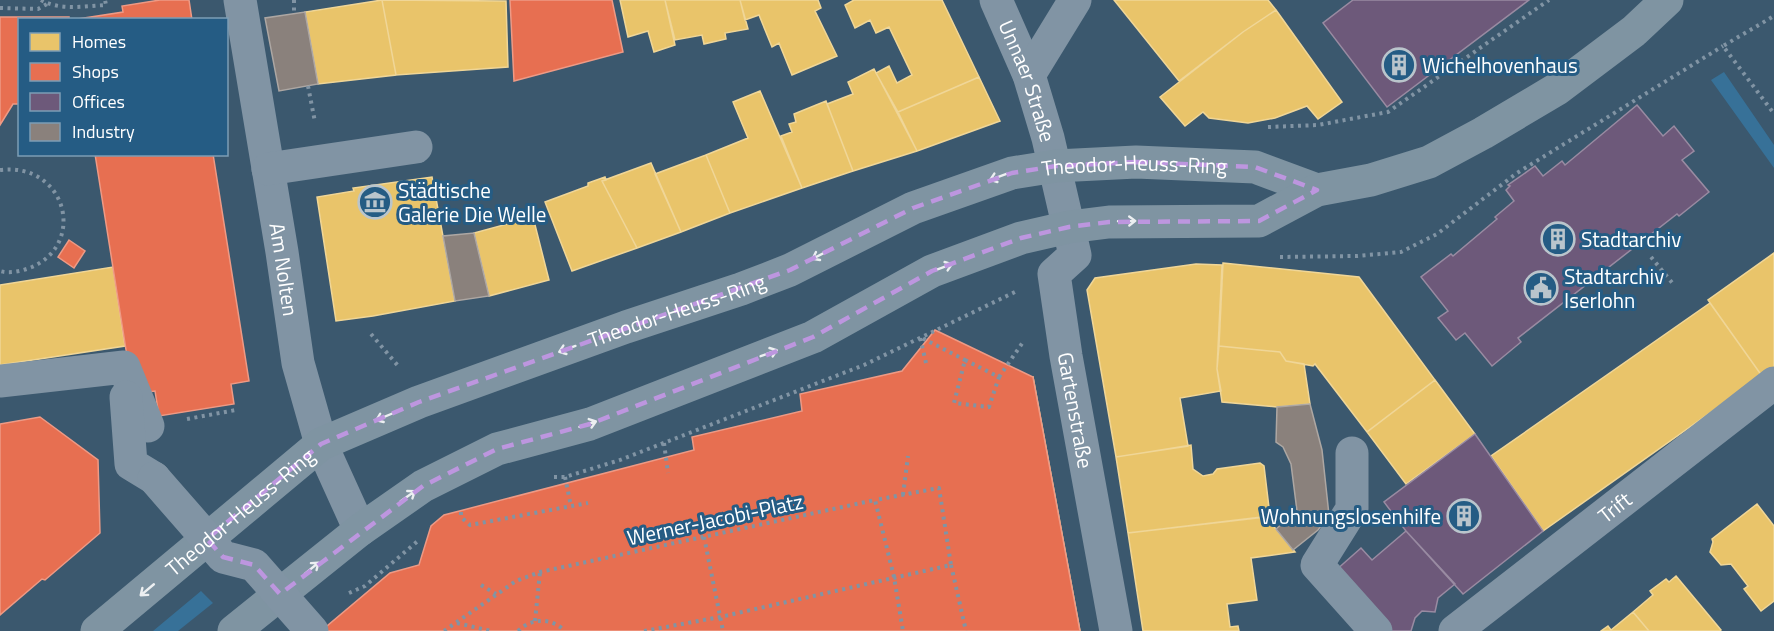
<svg xmlns="http://www.w3.org/2000/svg" width="1774" height="631" font-family="'Titillium Web',sans-serif">
<style>
.green{fill:#377198}
.homes{fill:#e9c46a;stroke:#f0d697;stroke-width:1.5}
.shops{fill:#e76f51;stroke:#ee9a85;stroke-width:1.5}
.offices{fill:#6d597a;stroke:#998ba2;stroke-width:1.5}
.industry{fill:#8a817c;stroke:#ada7a3;stroke-width:1.5}
.lines{fill:none;stroke-linecap:round;stroke-linejoin:round}
.path{stroke:#8194a4;stroke-width:4;stroke-dasharray:3 4.5;stroke-linecap:butt}
.minor{stroke:#8194a4;stroke-width:33}
.major{stroke:#7f94a2;stroke-width:33}
.minor-bridge{stroke:#8194a4;stroke-width:33}
.oneway{stroke:#eceff1}
.marked{fill:none;stroke:#bd96df;stroke-width:4.5;stroke-dasharray:12 8;stroke-linejoin:round}
.labels{text-anchor:middle;dominant-baseline:central;stroke-width:6;stroke-linejoin:round;paint-order:stroke}
.poi-label{font-size:21px;fill:#fff;stroke:#255c84;text-anchor:start}
.street-label{font-size:21px;fill:#fff;stroke:#255c84}
</style>
<rect width="100%" height="100%" fill="#3b586e"/>
<path class="green" d="M1724 72 1774 145V168L1711 80Z
M201 591 213 603 178 631H153Z"/>
<path class="homes" d="M382 0 396 75 318 84 305 12Z
M382 0 506 1 508 67 396 75Z
M620 0H665L675 45 654 52 648 31 628 37Z
M665 0H740L748 29 725 33 726 39 704 44 702 35 675 40Z
M740 0H818L821 8 815 11 837 56 792 75 779 43 772 47 759 15 745 20Z
M854 0H942L979 77 898 112 876 73 889 66 897 83 912 75 889 27 876 33 870 20 855 28 845 5Z
M1114 0H1268L1276 10 1243 32 1179 81Z
M1276 10 1342 102 1318 119 1307 106 1275 118 1248 123 1209 118 1203 112 1185 126 1160 97 1243 32Z
M874 69 917 151 853 171 827 104 853 94 848 82Z
M979 77 1000 121 917 151 898 112Z
M760 91 802 188 730 213 706 155 748 138 733 102Z
M826 101 853 171 802 188 781 136 792 132 789 124 796 122 794 114Z
M706 155 730 213 681 232 655 174Z
M651 163 681 232 637 248 602 181Z
M432 177 455 301 373 316 336 321 317 197 354 191 353 188Z
M605 177 606 180 602 181 637 248 572 271 545 202 588 186V183Z
M533 217 549 280 489 296 474 233Z
M1774 253V367L1762 376 1708 300Z
M1223 263 1359 277 1435 380 1367 432 1315 364 1313 366 1286 361 1280 352 1219 346Z
M1196 264 1222 265 1217 369 1221 391 1180 398 1188 446 1116 457 1087 290 1095 278Z
M113 267 125 346 0 365V285Z
M1710 303 1762 376 1543 531 1491 456Z
M1219 346 1280 352 1286 361 1304 364 1310 404 1277 407 1222 402 1217 369Z
M1033 377 1080 631H1009L967 444 959 397Z
M1435 380 1475 434 1406 484 1367 432Z
M1191 445 1193 469 1203 476 1213 474 1217 469 1260 463 1264 466 1270 516 1128 533 1116 457Z
M1757 504 1774 526V601L1761 611 1744 589 1748 586 1731 564 1721 565 1710 552 1713 542 1712 539Z
M1266 517 1295 552 1251 558 1257 600 1227 604 1230 627 1238 626 1239 631H1143L1128 533Z
M1676 576 1721 630 1720 631H1649L1633 612 1653 595 1650 591 1666 579 1669 582Z
M1633 612 1649 631H1601L1608 626 1611 630Z"/>
<path class="shops" d="M160 0H189L192 20H71L123 12 122 6Z
M510 0H612L623 52 514 81Z
M0 17H69V20H20V104H13L0 125Z
M95 154H213L249 381 231 384 234 404 159 416 155 391 133 394Z
M69 240 85 251 74 268 58 257Z
M935 330 1033 377 1080 631H321L390 573 419 565 431 526 444 515 694 450 692 437 802 411 800 394 902 371Z
M40 417 98 460 100 533 45 580 42 579 0 615V424Z"/>
<path class="offices" d="M1353 0H1529L1387 107 1323 23Z
M1637 105 1663 136 1674 126 1694 151 1682 160 1709 192 1679 216 1677 214 1518 338 1521 342 1492 366 1465 333 1456 340 1438 318 1448 311 1421 277 1451 254 1453 256 1497 219 1495 217 1514 201 1506 190 1510 186 1508 185 1535 166 1543 176 1562 161 1565 165Z
M1475 434 1543 531 1463 594 1406 531 1384 502Z
M1406 531 1455 584 1438 598 1435 612 1422 611 1415 618 1411 631H1386L1335 571 1361 548 1372 560Z"/>
<path class="industry" d="M305 12 318 84 279 91 265 18Z
M474 233 489 296 455 301 443 236Z
M1310 404 1322 450 1329 515 1318 530 1293 550 1276 529 1297 511 1291 464 1283 447 1276 442 1277 407Z"/>
<g class="lines">
<path class="path" d="M41 0C60 11 85 6 106 5L105 0
M294 0V14
M0 8 38 9 47 4
M308 86 315 122
M1772 111 1723 46 1774 16
M1268 127 1318 125 1388 112 1549 0
M0 170C66 162 87 243 32 267 22 271 10 274 0 271
M1280 257 1357 256 1401 252 1437 234 1517 173 1723 46
M1651 257 1674 285
M371 334 399 367
M965 360 999 377 989 407 954 403Z
M926 363 920 337 965 360
M999 377 1023 342
M187 419 236 410
M664 443 668 473
M554 477H565L620 460 864 365 1017 291
M565 477 571 506
M903 495 908 456
M461 512V517L470 525 588 503
M704 537 723 631
M951 565 966 631
M481 585 496 594
M349 593 365 586 419 540
M535 621 540 572
M457 623 491 631
M444 631 516 581 540 572 875 500 894 577 903 631
M518 631C532 617 552 618 565 631
M644 631 720 617 951 565 939 488 875 500"/>
<g class="minor">
<path id="s1" d="M240 0 282 252 298 363 321 444 360 530"/>
<path id="s2" d="M996 0 1029 75 1048 138 1075 255 1054 274 1066 356 1116 631"/>
<path d="M1029 75 1075 0"/>
<path d="M268 169 416 147"/>
<path d="M0 381 124 367 148 426"/>
<path d="M126 397 131 464 154 478"/>
<path d="M1352 453V509L1317 565 1376 631"/>
<path id="s3" d="M1455 631 1774 383"/>
</g>
<g class="major">
<path id="s4" d="M97 631 321 444 419 402 626 327 741 289 790 270 913 208 1012 173 1056 166 1136 162 1255 167 1317 190"/>
<path d="M234 631 360 530 423 486 497 449 590 424 813 337 932 271 1021 238 1069 227 1109 222 1259 221 1317 190 1371 180 1429 162 1483 133 1557 89 1634 31 1667 0"/>
</g>
<path class="minor-bridge" d="M154 478 223 557 254 565 312 631"/>
</g>
<defs><path id="oneway-shaft" d="M-6 0H5M1.5-3L5.5 0L1.5 3" fill="none" stroke-width="1.6" stroke-linecap="round" stroke-linejoin="round" transform="scale(1.5)"/></defs>
<g class="oneway">
<use href="#oneway-shaft" transform="translate(998 177) rotate(160)"/>
<use href="#oneway-shaft" transform="translate(1127 221) rotate(-1)"/>
<use href="#oneway-shaft" transform="translate(820 255) rotate(153)"/>
<use href="#oneway-shaft" transform="translate(944 267) rotate(-20)"/>
<use href="#oneway-shaft" transform="translate(567 349) rotate(160)"/>
<use href="#oneway-shaft" transform="translate(769 353) rotate(-21)"/>
<use href="#oneway-shaft" transform="translate(384 417) rotate(157)"/>
<use href="#oneway-shaft" transform="translate(588 424) rotate(-18)"/>
<use href="#oneway-shaft" transform="translate(408 496) rotate(-35)"/>
<use href="#oneway-shaft" transform="translate(312 568) rotate(-39)"/>
<use href="#oneway-shaft" transform="translate(147 590) rotate(140)"/>
</g>
<path class="marked" d="M1136 162 1255 167 1317 190 1259 221 1109 222 1069 227 1021 238 932 271 813 337 590 424 497 449 423 486 280 594 254 565 223 557 207 539 321 444 419 402 790 270 913 208 1012 173 1056 166Z"/>
<defs>
<g id="building-ring" transform="scale(1.725)"><circle r="9.5" fill="#255c84" stroke="#bac5cc" stroke-width="1.5"/><path d="M-4-6H4V6H1V3H-1V6H-4ZM-2.5-4.3h1.7v1.8h-1.7ZM.8-4.3h1.7v1.8H.8ZM-2.5-1h1.7V.8h-1.7ZM.8-1h1.7V.8H.8Z" fill="#bac5cc"/></g>
<g id="museum-ring" transform="scale(1.725)"><circle r="9.5" fill="#255c84" stroke="#bac5cc" stroke-width="1.5"/><path d="M0-6L6-3V-2H-6V-3ZM-5-1h2V3h-2ZM-1-1h2V3h-2ZM3-1h2V3H3ZM-6 4H6V6H-6Z" fill="#bac5cc"/></g>
<g id="civic-ring" transform="scale(1.725)"><circle r="9.5" fill="#255c84" stroke="#bac5cc" stroke-width="1.5"/><path d="M-.6-6.5H3V-4.5H.6V-3L4-1V1h2V6H-6V1h2V-1L-.6-3ZM-1.2 2.5V6h2.4V2.5Z" fill="#bac5cc"/></g>
</defs>
<g fill-rule="evenodd">
<use href="#building-ring" x="1399" y="65"/>
<use href="#museum-ring" x="375" y="202"/>
<use href="#building-ring" x="1558" y="239"/>
<use href="#civic-ring" x="1541" y="288"/>
<use href="#building-ring" x="1464" y="516"/>
</g>
<g class="labels">
<g class="poi-label">
<text x="1422" y="65">Wichelhovenhaus</text>
<text x="398" y="190">Städtische<tspan x="398" dy="24">Galerie Die Welle</tspan></text>
<text x="1581" y="239">Stadtarchiv</text>
<text x="1564" y="276">Stadtarchiv<tspan x="1564" dy="24">Iserlohn</tspan></text>
<text x="1441" y="516" text-anchor="end">Wohnungslosenhilfe</text>
</g>
<g class="street-label">
<text stroke="none"><textPath href="#s2" startOffset="87">Unnaer Straße</textPath></text>
<text stroke="none"><textPath href="#s4" startOffset="1158">Theodor-Heuss-Ring</textPath></text>
<text stroke="none"><textPath href="#s1" startOffset="273">Am Nolten</textPath></text>
<text stroke="none"><textPath href="#s4" startOffset="672">Theodor-Heuss-Ring</textPath></text>
<text stroke="none"><textPath href="#s2" startOffset="434">Gartenstraße</textPath></text>
<text stroke="none"><textPath href="#s3" startOffset="202">Trift</textPath></text>
<text stroke="none"><textPath href="#s4" startOffset="186">Theodor-Heuss-Ring</textPath></text>
<text transform="translate(715 519) rotate(-12)">Werner-Jacobi-Platz</text>
</g>
</g>
<rect x="18" y="18" width="210" height="138" fill="#255c84" stroke="#7c9db5" stroke-width="1.5"/>
<rect x="30" y="33" width="30" height="18" fill="#e9c46a" stroke="#7c9db5" stroke-width="1.5"/>
<text x="72" y="48" font-size="18" fill="#ffffff">Homes</text>
<rect x="30" y="63" width="30" height="18" fill="#e76f51" stroke="#7c9db5" stroke-width="1.5"/>
<text x="72" y="78" font-size="18" fill="#ffffff">Shops</text>
<rect x="30" y="93" width="30" height="18" fill="#6d597a" stroke="#7c9db5" stroke-width="1.5"/>
<text x="72" y="108" font-size="18" fill="#ffffff">Offices</text>
<rect x="30" y="123" width="30" height="18" fill="#8a817c" stroke="#7c9db5" stroke-width="1.5"/>
<text x="72" y="138" font-size="18" fill="#ffffff">Industry</text>
</svg>
